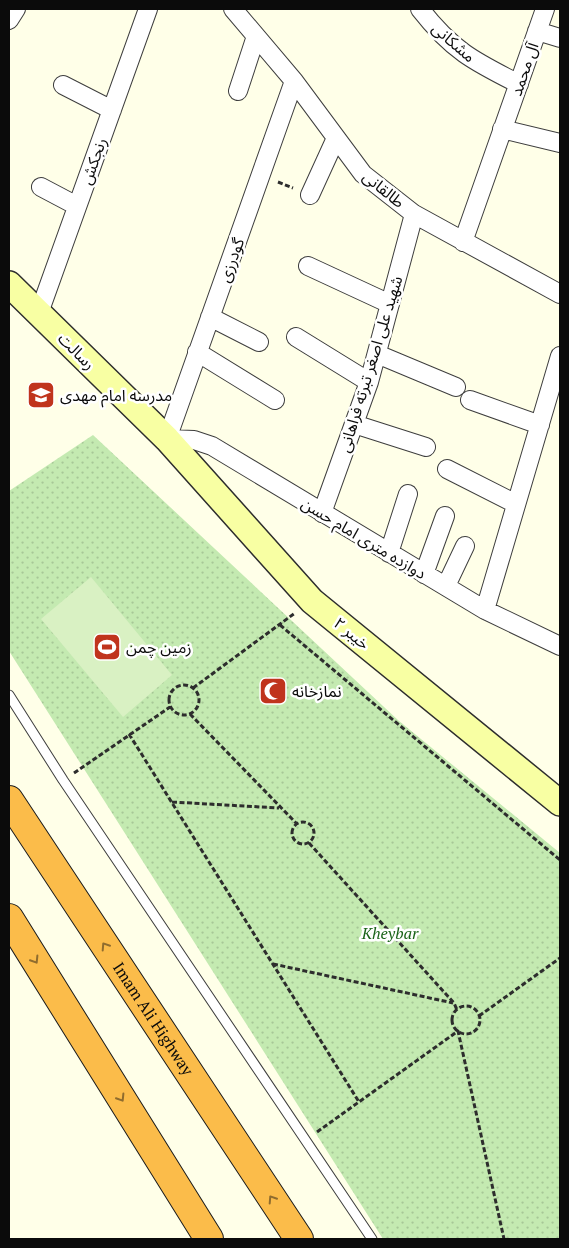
<svg xmlns="http://www.w3.org/2000/svg" width="569" height="1248" font-family="'PT Serif','Noto Sans Arabic',serif">
<style>
.park{fill:url(#park-dots)}
.pitch{fill:#d9f1c3}
.lines{fill:none;stroke-linecap:round;stroke-linejoin:round}
.lane-casing{stroke:#3e3e3e;stroke-width:11}
.street-casing{stroke:#3e3e3e;stroke-width:20}
.secondary-casing{stroke:#2d2d2d;stroke-width:28}
.highway-casing{stroke:#1c1c1c;stroke-width:30}
.path{stroke:#2d2d2d;stroke-width:3;stroke-dasharray:5 2.5;stroke-linecap:butt}
.lane{stroke:#fff;stroke-width:9}
.street{stroke:#fff;stroke-width:18}
.secondary{stroke:#f8ffa3;stroke-width:25}
.highway{stroke:#fbbc4a;stroke-width:28}
.oneway{stroke:#8f6c2e}
.labels{text-anchor:middle;dominant-baseline:central;stroke-width:5;stroke-linejoin:round;paint-order:stroke}
.street-label{font-size:16px;fill:#0b0b0b;stroke:#fff}
.poi-label{font-size:16px;fill:#0b0b0b;stroke:#fff;text-anchor:start}
.park-label{font-size:16px;font-style:italic;fill:#1b6419;stroke:#fff}
</style>
<defs>
<pattern id="park-dots" width="8" height="8" patternUnits="userSpaceOnUse" patternTransform="scale(1.25)"><rect width="8" height="8" fill="#c4eab1"/><path d="M2 2h.1M6 6h.1" fill="none" stroke="#a7c797" stroke-width="1.8" stroke-linecap="round"/></pattern>
</defs>
<rect width="100%" height="100%" fill="#ffffe8"/>
<path class="park" d="M93 435 399 721 560 853V1239H383L9 651V491Z"/>
<path class="pitch" d="M91 577 172 675 123 717 41 619Z"/>
<g class="lines">
<g class="lane-casing">
<path id="lane" d="M9 695 63 780 372 1239"/>
</g>
<g class="street-casing">
<path id="street" d="M233 9 294 81 363 174 414 214 560 294
M420 9C452 50 473 61 519 84
M9 20 16 9
M537 31 560 38
M294 81 167 439 194 440 212 446 485 610 560 646
M63 85 112 110
M238 91 256 36
M502 129 560 143
M41 187 77 206
M310 195 336 138
M463 242 545 9
M308 266 390 304
M39 313 148 9
M210 317 259 342
M296 337 369 382
M197 352 275 400
M377 354 456 387
M470 400 540 425
M354 424 426 447
M447 469 516 504
M322 513 369 382 414 214
M389 553 408 494
M424 574 445 516
M446 586 465 546
M485 610 560 356"/>
</g>
<g class="secondary-casing">
<path id="secondary" d="M9 284 167 439 312 601 560 803"/>
</g>
<g class="highway-casing">
<g id="highway">
<path id="s1" d="M9 800 299 1239"/>
<path d="M9 918 209 1239"/>
</g>
</g>
<path class="path" d="M278 182 293 188
M280 625 560 860
M169 700a15 15 0 1 1 30 0a15 15 0 1 1-30 0Z
M193 688 295 613
M190 714 297 824
M129 734 359 1102
M74 773 170 707
M172 802 279 808
M292 833a11 11 0 1 1 22 0a11 11 0 1 1-22 0Z
M309 843 454 1003 457 1010
M273 964 453 1003
M452 1020a14 14 0 1 1 28 0a14 14 0 1 1-28 0Z
M479 1016 560 958
M317 1132 458 1031 504 1239"/>
<use href="#lane" class="lane"/>
<use href="#street" class="street"/>
<use href="#secondary" class="secondary"/>
<use href="#highway" class="highway"/>
</g>
<defs><path id="oneway-chevron" d="M-2-3.5L2.5 0L-2 3.5" fill="none" stroke-width="1.6" stroke-linecap="round" stroke-linejoin="round" transform="scale(1.25)"/></defs>
<g class="oneway">
<use href="#oneway-chevron" transform="translate(105 946) rotate(-123)"/>
<use href="#oneway-chevron" transform="translate(35 960) rotate(58)"/>
<use href="#oneway-chevron" transform="translate(121 1098) rotate(58)"/>
<use href="#oneway-chevron" transform="translate(272 1199) rotate(-123)"/>
</g>
<defs>
<g id="school-square" transform="scale(1.4375)"><rect x="-9" y="-9" width="18" height="18" rx="4" fill="#c0341d" stroke="#fff"/><path d="M0-5L7-2L0 1L-7-2ZM-4 1L0 2.5L4 1V4Q0 6-4 4Z" fill="#fff"/></g>
<g id="stadium-square" transform="scale(1.4375)"><rect x="-9" y="-9" width="18" height="18" rx="4" fill="#c0341d" stroke="#fff"/><path d="M0-5a6.5 5 0 1 0 0 10a6.5 5 0 1 0 0-10ZM-3.5-1.8h7v3.6h-7Z" fill="#fff"/></g>
<g id="mosque-square" transform="scale(1.4375)"><rect x="-9" y="-9" width="18" height="18" rx="4" fill="#c0341d" stroke="#fff"/><path d="M3.5-4.9A6 6 0 1 0 3.5 4.9A5 5 0 1 1 3.5-4.9Z" fill="#fff"/></g>
</defs>
<g fill-rule="evenodd">
<use href="#school-square" x="41" y="395"/>
<use href="#stadium-square" x="107" y="647"/>
<use href="#mosque-square" x="273" y="691"/>
</g>
<g class="labels">
<g class="street-label">
<text transform="translate(454 42) rotate(41)">مشکانی</text>
<text transform="translate(524 69) rotate(-71)">آل محمد</text>
<text transform="translate(93 161) rotate(-70)">رنجکش</text>
<text transform="translate(384 189) rotate(39)">طالقانی</text>
<text transform="translate(231 260) rotate(-70)">گودرزی</text>
<text transform="translate(77 351) rotate(45)">رسالت</text>
<text transform="translate(370 364) rotate(-73)">شهید علی اصغر تبرته فراهانی</text>
<text transform="translate(364 538) rotate(31)">دوازده متری امام حسن</text>
<text transform="translate(352 633) rotate(39)">خیبر ۲</text>
<text stroke="none"><textPath href="#s1" startOffset="262">Imam Ali Highway</textPath></text>
</g>
<g class="poi-label">
<text x="60" y="395">مدرسه امام مهدی</text>
<text x="126" y="647">زمین چمن</text>
<text x="292" y="691">نمازخانه</text>
</g>
<g class="park-label">
<text x="390" y="933">Kheybar</text>
</g>
</g>
<rect width="569" height="1248" fill="none" stroke="#0b0b0b" stroke-width="20"/>
</svg>
